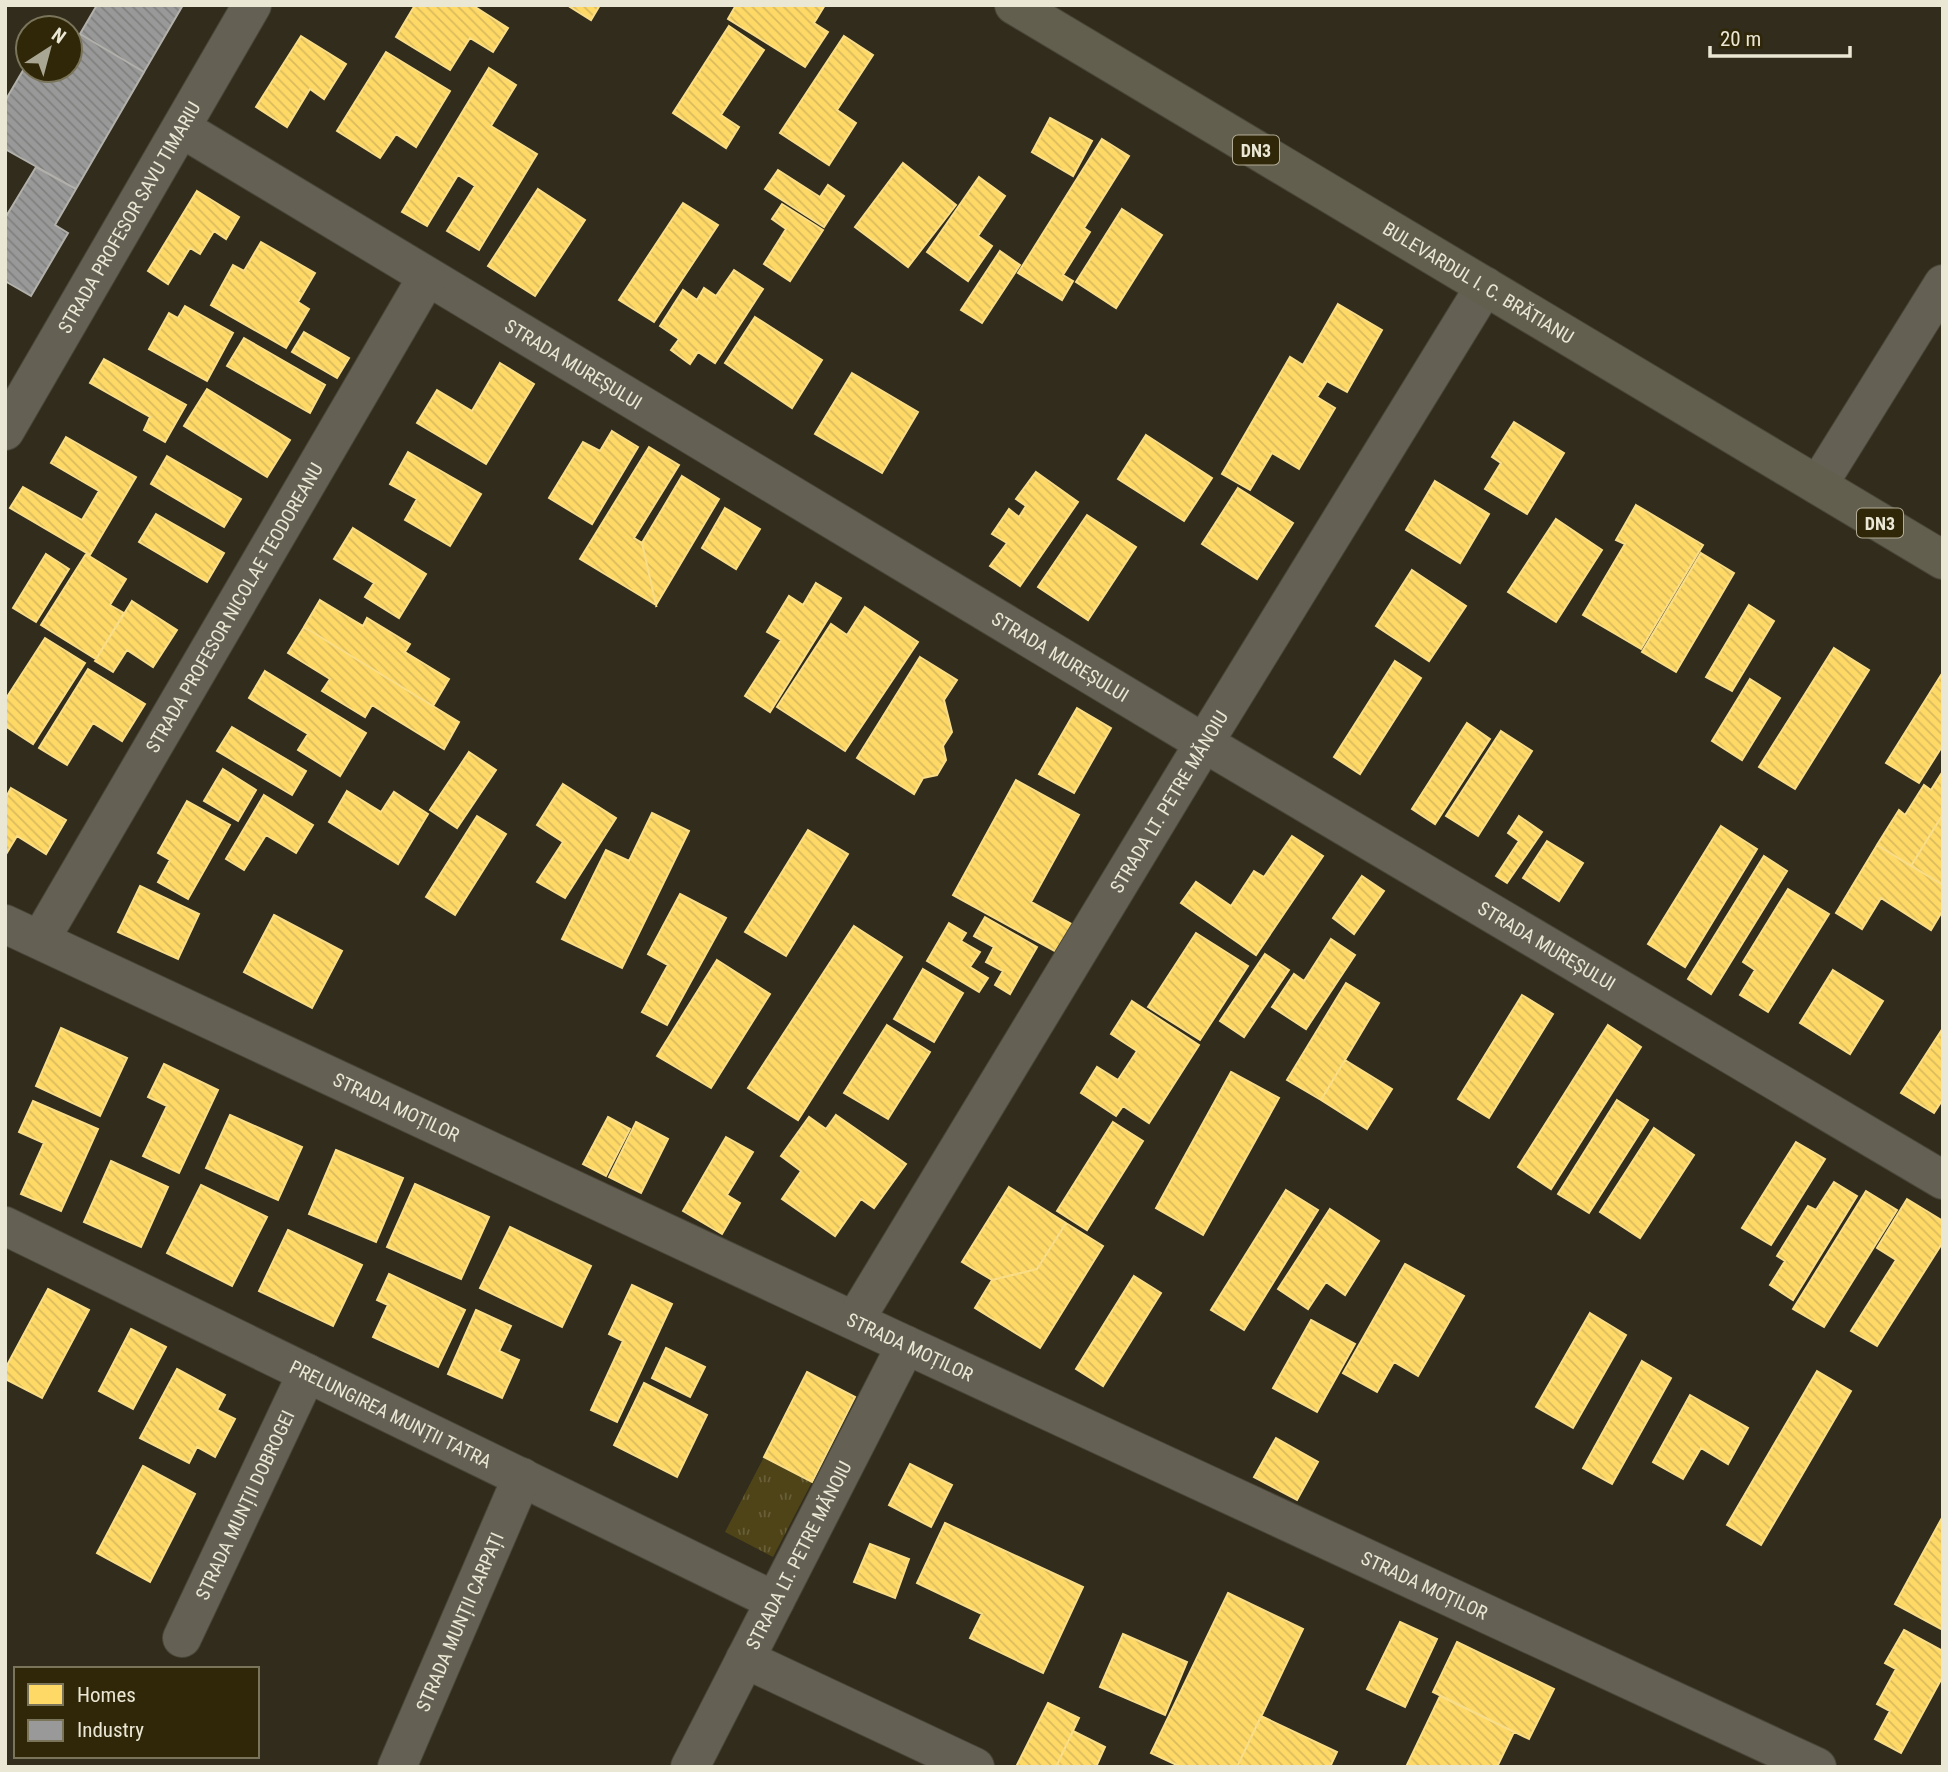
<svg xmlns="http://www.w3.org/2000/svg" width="1948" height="1772" font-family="'Roboto Condensed',sans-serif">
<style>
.grass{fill:url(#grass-tufts)}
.homes{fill:url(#homes-back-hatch);stroke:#f9dd87;stroke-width:2}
.industry{fill:url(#industry-back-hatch);stroke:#b2b0ab;stroke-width:2}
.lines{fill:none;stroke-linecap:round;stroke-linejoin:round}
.minor-casing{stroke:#4a4639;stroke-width:40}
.major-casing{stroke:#4a4639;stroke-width:40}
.minor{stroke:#646154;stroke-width:38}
.major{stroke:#635f4f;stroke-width:38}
.labels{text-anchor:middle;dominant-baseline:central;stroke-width:7;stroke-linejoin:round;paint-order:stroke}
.shield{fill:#2f2708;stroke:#b3ad98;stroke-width:2}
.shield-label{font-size:18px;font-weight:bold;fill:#ebe7d5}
.street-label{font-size:19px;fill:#ebe7d5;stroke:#2f2708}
</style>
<defs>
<pattern id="grass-tufts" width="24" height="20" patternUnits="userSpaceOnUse" patternTransform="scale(1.75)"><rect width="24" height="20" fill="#4f4418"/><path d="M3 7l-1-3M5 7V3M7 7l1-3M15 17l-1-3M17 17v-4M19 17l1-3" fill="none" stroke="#685f39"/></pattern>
<pattern id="homes-back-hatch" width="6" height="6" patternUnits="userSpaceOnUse" patternTransform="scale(1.75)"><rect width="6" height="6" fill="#ffd966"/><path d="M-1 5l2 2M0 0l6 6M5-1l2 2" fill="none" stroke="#dabb5e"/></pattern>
<pattern id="industry-back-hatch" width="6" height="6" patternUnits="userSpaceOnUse" patternTransform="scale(1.75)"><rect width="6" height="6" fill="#999"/><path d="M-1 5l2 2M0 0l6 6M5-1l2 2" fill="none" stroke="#80807e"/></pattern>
</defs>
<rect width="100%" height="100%" fill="#312c1b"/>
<path class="grass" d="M764 1457 812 1482 773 1557 725 1532Z"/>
<path class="homes" d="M415 5H472L508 28 493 52 470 38 450 70 396 37Z
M567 5H600L591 20Z
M736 5H825L814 23 828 32 805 67 728 19Z
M729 26 764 50 721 115 739 127 726 148 673 113Z
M301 36 346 64 324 99 310 89 287 127 256 107Z
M844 36 873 55 837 110 856 123 829 165 780 133Z
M386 52 450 91 416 147 396 134 380 158 337 131Z
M489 68 516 85 491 126 537 154 479 250 447 231 475 186 458 175 427 226 402 212Z
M1050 118 1092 141 1073 176 1032 152Z
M1102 139 1129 156 1084 228 1090 232 1063 275 1073 281 1062 300 1018 273Z
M903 163 956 205 908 267 855 227Z
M778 170 820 197 828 185 844 196 824 227 765 189Z
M979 177 1005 196 978 236 992 246 968 281 927 252Z
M538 189 585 220 535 296 488 266Z
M197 191 239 217 226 239 214 231 200 254 190 248 168 284 148 271Z
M683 203 718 225 654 322 619 300Z
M782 204 823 230 790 281 764 264 786 229 772 219Z
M1122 209 1162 235 1116 308 1076 282Z
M261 242 315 273 298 302 309 309 286 348 211 305 233 265 244 271Z
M1000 251 1020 265 982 323 961 310Z
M734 270 763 289 715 363 698 352 690 364 671 350 679 339 660 326 683 290 697 300 704 288 716 296Z
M1338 304 1382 330 1347 392 1327 381 1317 397 1335 408 1299 469 1272 453 1250 490 1222 474 1290 357 1303 365Z
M185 306 233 333 207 381 149 349 169 313 178 318Z
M755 317 822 360 792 408 725 363Z
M304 332 349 358 337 378 292 352Z
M244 338 325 385 310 413 227 366Z
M104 359 186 405 165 442 144 430 150 417 90 383Z
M500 363 534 384 486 464 417 423 437 390 472 411Z
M852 373 918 412 882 473 815 434Z
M207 389 290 440 267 477 184 426Z
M1514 422 1564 453 1527 514 1485 489 1501 463 1492 457Z
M612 431 638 447 592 524 549 498 583 442 600 451Z
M1146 435 1212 478 1184 521 1118 479Z
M66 437 136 477 90 555 10 508 23 487 82 520 99 491 51 463Z
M649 447 679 465 634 538 642 543 656 605 580 559Z
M408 452 481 494 450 546 405 520 417 499 390 484Z
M167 456 241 499 224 527 151 484Z
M1036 472 1078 502 1020 586 990 566 1007 543 992 534 1009 509 1019 517 1026 506 1016 499Z
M682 476 719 499 656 605 642 543Z
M1435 481 1489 514 1460 563 1406 530Z
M1238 488 1293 523 1257 579 1202 544Z
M1636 505 1703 545 1641 649 1583 615 1625 544 1616 540Z
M725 508 760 529 736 569 702 548Z
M156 514 224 553 207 582 139 542Z
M1087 515 1136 547 1088 620 1038 587Z
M1556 519 1602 550 1556 622 1508 592Z
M353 528 426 574 399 618 365 597 374 583 334 559Z
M1701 553 1734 573 1676 672 1642 652Z
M46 554 69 569 36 622 13 608Z
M86 554 126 579 110 605 124 613 96 659 41 625Z
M1412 570 1466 606 1429 661 1376 626Z
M816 583 841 598 770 712 745 696 781 640 767 632 789 596 803 605Z
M320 600 363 626 367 618 410 644 405 652 449 679 433 706 304 627Z
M132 601 177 630 153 667 127 650 113 672 95 661Z
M1749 605 1774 621 1732 691 1706 677Z
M865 607 918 642 845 751 777 707 831 624 847 635Z
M304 627 459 722 444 749 372 705 365 717 322 691 330 679 288 653Z
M45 638 85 663 33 744 5 726V700Z
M1834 648 1869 670 1795 789 1759 767Z
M920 657 957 680 944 700 952 732 943 746 946 760 937 775 923 778 914 794 857 758Z
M1395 661 1421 678 1360 774 1334 757Z
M88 669 145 704 122 741 93 723 67 765 39 748Z
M265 671 366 733 340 776 298 750 308 734 249 698Z
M1943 672V745L1919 783 1886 763Z
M1750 679 1780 698 1742 760 1712 741Z
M1077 708 1111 728 1074 793 1039 774Z
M1467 723 1490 739 1435 824 1412 809Z
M232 727 306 771 292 795 217 751Z
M1501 731 1532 751 1478 836 1446 816Z
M469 752 496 770 457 828 430 810Z
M223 769 256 790 238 821 204 801Z
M1943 771V814L1911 866 1877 845 1899 810 1905 815 1924 785 1931 790Z
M1016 780 1079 815 1031 902 1075 926 1060 954 953 895Z
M563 784 616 818 565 898 537 882 563 842 537 825Z
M11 788 66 820 46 854 17 836 5 856V799Z
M347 791 381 812 394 792 428 814 398 864 329 822Z
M264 795 313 825 296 853 266 835 244 870 226 859Z
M187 801 230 825 188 899 158 882 170 860 158 853Z
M652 813 689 831 622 968 562 939 606 850 629 861Z
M1943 814V885L1911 866Z
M477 816 506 834 455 915 426 897Z
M1519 816 1542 832 1507 883 1496 876 1519 841 1508 833Z
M1721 826 1757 849 1685 967 1648 944Z
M808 830 848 854 786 956 745 932Z
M1292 836 1323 856 1256 955 1181 903 1196 882 1231 906 1254 871 1264 877Z
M1547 841 1583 863 1559 901 1523 878Z
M1877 845 1943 885V910L1931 930 1881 898 1862 929 1836 913Z
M1764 856 1787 871 1711 994 1688 979Z
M1362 876 1384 891 1354 934 1333 918Z
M140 886 199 914 178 959 118 932Z
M1788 889 1829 914 1768 1012 1740 995 1755 970 1743 962Z
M680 894 726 918 667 1025 642 1012 668 965 648 954Z
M274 915 342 951 312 1008 244 972Z
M985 917 1037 947 1010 994 995 985 1003 971 986 962 994 947 974 936Z
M949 923 966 933 961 941 980 952 970 967 988 978 979 992 927 961Z
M854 926 902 957 798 1120 748 1088Z
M1196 933 1248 966 1200 1040 1148 1007Z
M1331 939 1355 955 1306 1029 1272 1007 1294 974 1304 981Z
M1265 954 1289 970 1244 1037 1220 1021Z
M717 960 770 994 711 1088 657 1056Z
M923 969 963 993 934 1042 894 1019Z
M1833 970 1883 1001 1850 1054 1800 1023Z
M1346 983 1379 1003 1321 1100 1287 1080Z
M1522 995 1553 1014 1489 1118 1458 1099Z
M1132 1001 1199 1045 1149 1123 1123 1106 1116 1116 1081 1093 1097 1067 1118 1080 1137 1051 1111 1034Z
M887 1025 930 1052 888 1119 844 1093Z
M1608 1025 1641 1047 1551 1189 1518 1167Z
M61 1028 127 1058 100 1116 36 1086Z
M1943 1028V1099L1934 1113 1901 1093Z
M1345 1060 1392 1089 1367 1129 1321 1100Z
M164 1064 218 1090 179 1173 143 1156 167 1106 148 1097Z
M1231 1072 1279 1098 1203 1235 1156 1208Z
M1617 1100 1648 1120 1589 1213 1558 1194Z
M33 1101 98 1129 61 1211 21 1194 44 1143 19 1132Z
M230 1115 302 1147 278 1200 206 1168Z
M836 1115 906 1164 874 1208 861 1199 835 1236 782 1199 801 1171 781 1156 809 1117 826 1129Z
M608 1117 630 1129 606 1176 583 1164Z
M636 1122 668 1139 641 1193 609 1177Z
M1113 1122 1143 1141 1087 1230 1057 1211Z
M1654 1128 1694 1155 1640 1238 1600 1212Z
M726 1137 753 1152 727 1195 740 1203 722 1234 683 1211Z
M1796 1142 1825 1159 1771 1245 1742 1228Z
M336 1150 403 1178 376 1242 309 1214Z
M111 1161 168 1187 141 1247 84 1222Z
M1834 1182 1857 1196 1793 1300 1770 1285 1785 1261 1777 1256 1808 1206 1816 1210Z
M415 1184 489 1217 461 1279 387 1247Z
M201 1185 267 1217 232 1286 167 1253Z
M1009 1187 1066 1223 1037 1269 992 1280 962 1262Z
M1286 1190 1318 1210 1244 1330 1211 1310Z
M1866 1191 1897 1210 1824 1327 1793 1309Z
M1907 1199 1943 1221V1242L1877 1346 1851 1331 1896 1260 1877 1248Z
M1330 1209 1379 1241 1345 1295 1326 1282 1308 1309 1278 1289Z
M1066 1223 1103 1246 1040 1348 975 1308 992 1280 1037 1269Z
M510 1227 591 1266 562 1327 480 1288Z
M288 1230 362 1265 333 1326 259 1291Z
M1405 1264 1464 1296 1418 1376 1394 1362 1377 1392 1343 1373Z
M389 1274 465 1310 438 1367 373 1337 388 1305 377 1300Z
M1134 1276 1161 1293 1103 1386 1076 1369Z
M632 1285 672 1304 617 1422 591 1410 623 1341 609 1334Z
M48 1289 89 1310 42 1398 5 1379V1369Z
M476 1310 511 1326 499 1351 519 1360 502 1398 448 1374Z
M1590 1313 1626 1335 1573 1428 1536 1407Z
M1311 1320 1355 1344 1317 1412 1273 1388Z
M131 1329 166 1347 133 1409 99 1391Z
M666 1348 705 1367 690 1397 652 1378Z
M1642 1361 1671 1378 1612 1484 1583 1468Z
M177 1369 225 1395 217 1410 235 1419 215 1457 197 1447 189 1463 140 1438Z
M1817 1371 1851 1391 1761 1545 1727 1525Z
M807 1372 855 1397 812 1482 764 1457Z
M644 1383 707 1415 677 1477 614 1445Z
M1690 1395 1748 1428 1728 1464 1701 1448 1683 1479 1653 1462Z
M1276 1438 1318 1462 1297 1500 1254 1477Z
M910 1464 952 1485 931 1527 889 1505Z
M143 1466 195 1494 150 1582 97 1553Z
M1943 1516V1630L1895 1604Z
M945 1523 1083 1587 1043 1673 970 1638 982 1614 917 1583Z
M870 1544 909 1559 895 1598 854 1582Z
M1228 1593 1303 1629 1237 1767H1181L1151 1753Z
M1400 1622 1437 1639 1405 1707 1367 1689Z
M1904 1630 1943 1651V1676L1901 1753 1875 1739 1890 1711 1877 1704 1896 1669 1885 1663Z
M1123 1634 1187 1662 1165 1715 1100 1687Z
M1457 1642 1554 1689 1529 1739 1433 1692Z
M1440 1696 1514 1732 1497 1767H1406Z
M1048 1703 1079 1718 1056 1767H1016Z
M1261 1716 1337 1752 1330 1767H1237Z
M1073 1731 1105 1747 1096 1767H1056Z"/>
<path class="industry" d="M97 5H183L144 72 80 34Z
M80 34 144 72 76 189 5 149V101L28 62V70H70V51Z
M36 167 76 189 55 225 68 233 31 296 5 281V218Z"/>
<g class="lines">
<g class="minor-casing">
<g id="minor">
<path id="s1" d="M181 128 1204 743 1943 1180"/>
<path id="s2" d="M5 431 252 5"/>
<path d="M1818 485 1943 284"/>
<path id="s3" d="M5 924 906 1345 1817 1767"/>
<path id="s4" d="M40 940 427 277"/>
<path id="s5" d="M5 1226 775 1601"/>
<path id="s6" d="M855 1320 1204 743 1485 286"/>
<path id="s7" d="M182 1638 307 1373"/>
<path d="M745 1659 975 1767"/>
<path id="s8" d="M397 1767 522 1477"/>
<path id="s9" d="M690 1767 906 1345"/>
</g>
</g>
<g class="major-casing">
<g id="major">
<path id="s10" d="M1014 5 1943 560"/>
</g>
</g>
<use href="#minor" class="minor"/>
<use href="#major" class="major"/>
</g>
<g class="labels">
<g class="shield">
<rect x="1233" y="135.5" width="46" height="29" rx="5"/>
<rect x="1857" y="508.5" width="46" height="29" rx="5"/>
</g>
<g class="shield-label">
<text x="1256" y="150">DN3</text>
<text x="1880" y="523">DN3</text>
</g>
<g class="street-label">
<text stroke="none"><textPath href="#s2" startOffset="247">STRADA PROFESOR SAVU TIMARIU</textPath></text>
<text stroke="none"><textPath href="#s10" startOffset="541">BULEVARDUL I. C. BRĂTIANU</textPath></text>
<text stroke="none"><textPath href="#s1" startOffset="458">STRADA MUREȘULUI</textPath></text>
<text stroke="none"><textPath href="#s4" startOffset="385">STRADA PROFESOR NICOLAE TEODOREANU</textPath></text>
<text stroke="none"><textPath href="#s1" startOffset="1026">STRADA MUREȘULUI</textPath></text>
<text stroke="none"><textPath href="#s6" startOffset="606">STRADA LT. PETRE MĂNOIU</textPath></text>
<text stroke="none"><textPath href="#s1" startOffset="1592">STRADA MUREȘULUI</textPath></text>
<text stroke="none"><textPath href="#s3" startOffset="432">STRADA MOȚILOR</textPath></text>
<text stroke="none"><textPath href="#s3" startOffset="999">STRADA MOȚILOR</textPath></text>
<text stroke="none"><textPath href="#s5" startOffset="429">PRELUNGIREA MUNȚII TATRA</textPath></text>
<text stroke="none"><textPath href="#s7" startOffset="147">STRADA MUNȚII DOBROGEI</textPath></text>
<text stroke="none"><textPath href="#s9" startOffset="238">STRADA LT. PETRE MĂNOIU</textPath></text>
<text stroke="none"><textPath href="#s3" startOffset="1566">STRADA MOȚILOR</textPath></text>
<text stroke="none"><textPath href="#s8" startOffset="158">STRADA MUNȚII CARPAȚI</textPath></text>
</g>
</g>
<rect width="1948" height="1772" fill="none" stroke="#ebe7d5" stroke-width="14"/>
<rect x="14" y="1667" width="245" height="91" fill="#2f2708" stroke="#7a745a" stroke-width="2"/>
<rect x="28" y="1684" width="35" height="21" fill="#ffd966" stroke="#7a745a" stroke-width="2"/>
<text x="77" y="1702" font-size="21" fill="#ebe7d5">Homes</text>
<rect x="28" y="1720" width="35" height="21" fill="#999999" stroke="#7a745a" stroke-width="2"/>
<text x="77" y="1737" font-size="21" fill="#ebe7d5">Industry</text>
<g transform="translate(49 49) rotate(36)"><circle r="33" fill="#2f2708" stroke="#7a745a" stroke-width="2"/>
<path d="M0-5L12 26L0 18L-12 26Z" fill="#aaa694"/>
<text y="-10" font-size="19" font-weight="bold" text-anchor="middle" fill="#ebe7d5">N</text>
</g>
<path d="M1710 46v10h140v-10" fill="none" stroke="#ebe7d5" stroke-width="3.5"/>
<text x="1720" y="46" font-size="21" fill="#ebe7d5" stroke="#2f2708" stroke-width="5" paint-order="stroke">20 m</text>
</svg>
